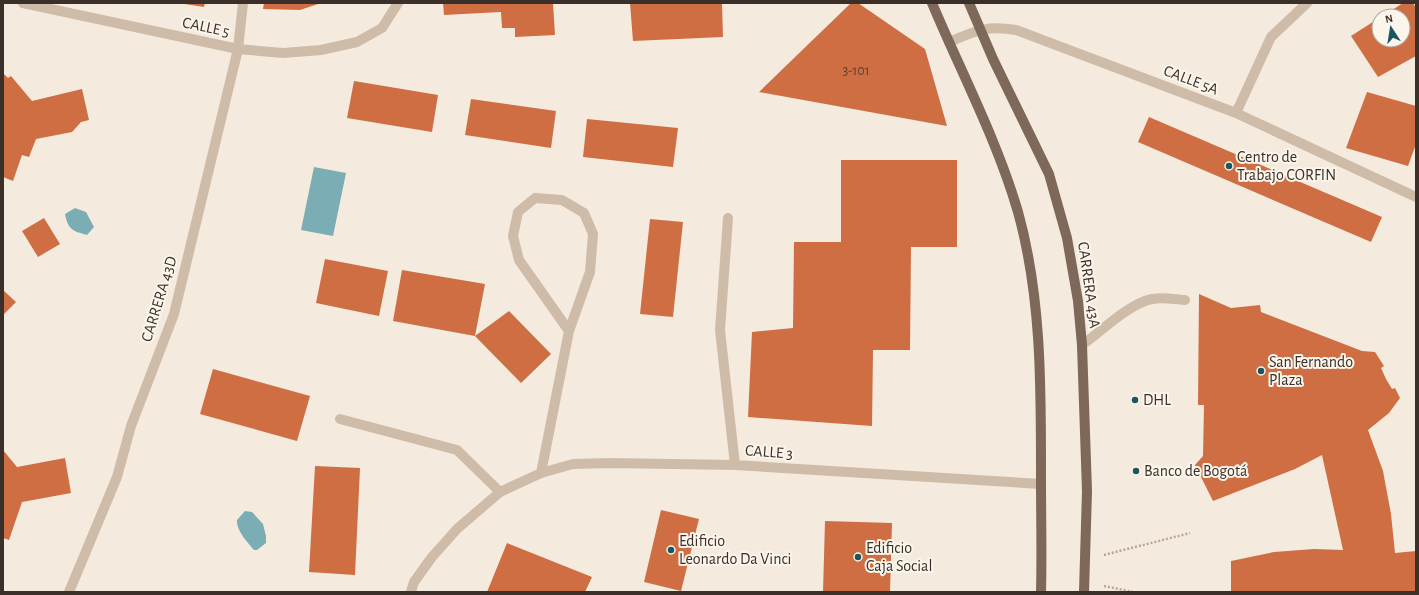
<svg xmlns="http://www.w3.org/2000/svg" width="1419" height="595" font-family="'Alegreya Sans',sans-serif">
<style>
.water{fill:#7badb4}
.building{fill:#ce6e42}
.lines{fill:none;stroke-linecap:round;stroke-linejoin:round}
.path{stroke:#baa693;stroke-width:2.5;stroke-dasharray:2 2;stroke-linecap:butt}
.minor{stroke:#cebca9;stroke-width:10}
.major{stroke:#7d6859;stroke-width:10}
.poi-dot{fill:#1b565f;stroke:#fbf5eb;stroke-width:1.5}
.labels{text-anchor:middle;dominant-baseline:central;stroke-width:4;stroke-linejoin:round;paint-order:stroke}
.number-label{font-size:14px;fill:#5f402f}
.street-label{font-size:16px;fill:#3a3029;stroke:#fbf5eb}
.poi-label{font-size:16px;fill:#3a3029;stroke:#fbf5eb;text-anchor:start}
</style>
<rect width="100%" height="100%" fill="#f4ebde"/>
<path class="water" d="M314 167 346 173 333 236 301 230Z
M75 208 86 212 94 227 87 235C72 231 68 229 65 214Z
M245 511 252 512 263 524 266 536V543L257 550H254C247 542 236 530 237 520Z"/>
<path class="building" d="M178 3H205L204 7Z
M264 3H321L300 10 263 9Z
M443 3H553L555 35 515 37V28H502L501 12 444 15Z
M630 3H722L723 37 633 41Z
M851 3H858L925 49 947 126 759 92Z
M1403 3H1413L1416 8V56L1378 77 1351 36 1379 18V40H1403V16H1383Z
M3 73 8 78 11 76 32 101 82 89 89 120 81 122 72 132 36 139 29 157 22 155 13 181 3 177Z
M354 81 438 95 432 132 347 118Z
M1367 92 1416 106V144L1408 166 1346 148Z
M471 99 556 111 551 148 465 135Z
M1149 117 1382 217 1371 242 1138 142Z
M587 119 678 128 673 167 583 157Z
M841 160H957V247H911L910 350H873L872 426 748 417 752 332 793 328 794 242H841Z
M44 218 60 244 38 257 22 231Z
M650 219 683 222 673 317 640 314Z
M325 259 388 271 379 316 316 303Z
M402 270 485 284 475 336 393 321Z
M3 290 16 302 3 315Z
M1199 294 1231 308 1260 305 1261 312 1362 351 1375 352 1384 366 1381 368 1386 379 1392 389 1395 388 1400 398 1389 413 1368 430 1383 471 1391 514 1395 553 1416 551V592H1231V561L1274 552 1314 549 1343 550 1322 455 1295 469 1213 501 1195 465 1203 456 1204 405H1198Z
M509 311 551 354 521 383 475 336Z
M213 369 310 396 297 441 200 414Z
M3 450 17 467 65 458 71 493 22 502 9 540 3 538Z
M315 466 360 468 355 575 309 572Z
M661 510 699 519 681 591 644 582Z
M825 521 892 523 890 592H823Z
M507 543 592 577 585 592H487Z"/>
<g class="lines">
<path class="path" d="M1104 555 1190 533
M1104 586 1133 592"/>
<path class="minor" d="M23 3 238 49 283 53 321 50 357 42 382 28 398 3
M949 42C975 31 986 25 1016 30L1236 113 1416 197
M1236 113 1271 37 1307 3
M728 218 720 330 735 465
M1082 345C1102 331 1122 310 1145 301 1157 296 1173 299 1185 300
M340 419 457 450 500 492
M541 473 569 331 590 272 593 234 584 213 562 200 535 198 518 212 513 236 519 260 569 331
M69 592 117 477 131 426 174 314 238 49 243 3
M411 592 414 582 432 557 457 529 500 492 541 473 573 464 610 463 735 465 1041 484"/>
<path class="major" d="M932 3C961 72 997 140 1018 212 1042 298 1041 390 1041 479 1041 517 1042 554 1041 592
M969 3 993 59 1049 174 1067 238 1078 301 1082 345 1087 491 1084 592"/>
</g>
<g class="poi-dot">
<circle cx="1229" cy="166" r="4"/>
<circle cx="1261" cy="371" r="4"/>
<circle cx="1135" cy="400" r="4"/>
<circle cx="1136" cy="471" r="4"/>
<circle cx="671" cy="550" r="4"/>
<circle cx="858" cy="557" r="4"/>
</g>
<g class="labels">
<g class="number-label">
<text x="856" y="71">3-101</text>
</g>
<g class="street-label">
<text transform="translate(206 27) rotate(12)">CALLE 5</text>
<text transform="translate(1191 80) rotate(21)">CALLE 5A</text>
<text transform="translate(1089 285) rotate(82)">CARRERA 43A</text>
<text transform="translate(159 299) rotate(-73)">CARRERA 43D</text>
<text transform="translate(769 452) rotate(4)">CALLE 3</text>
</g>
<g class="poi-label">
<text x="1237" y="157">Centro de<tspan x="1237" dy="18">Trabajo CORFIN</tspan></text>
<text x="1269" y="362">San Fernando<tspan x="1269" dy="18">Plaza</tspan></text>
<text x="1143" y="400">DHL</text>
<text x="1144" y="471">Banco de Bogotá</text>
<text x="679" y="541">Edificio<tspan x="679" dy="18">Leonardo Da Vinci</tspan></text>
<text x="866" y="548">Edificio<tspan x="866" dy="18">Caja Social</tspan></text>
</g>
</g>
<rect width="1419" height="595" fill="none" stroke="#3a3029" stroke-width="8"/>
<g transform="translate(1391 28) rotate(348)"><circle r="19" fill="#fbf5eb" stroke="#aea69d"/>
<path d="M0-3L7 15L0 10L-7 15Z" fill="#1b565f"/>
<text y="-6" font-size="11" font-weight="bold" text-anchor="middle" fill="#3a3029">N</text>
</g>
</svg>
